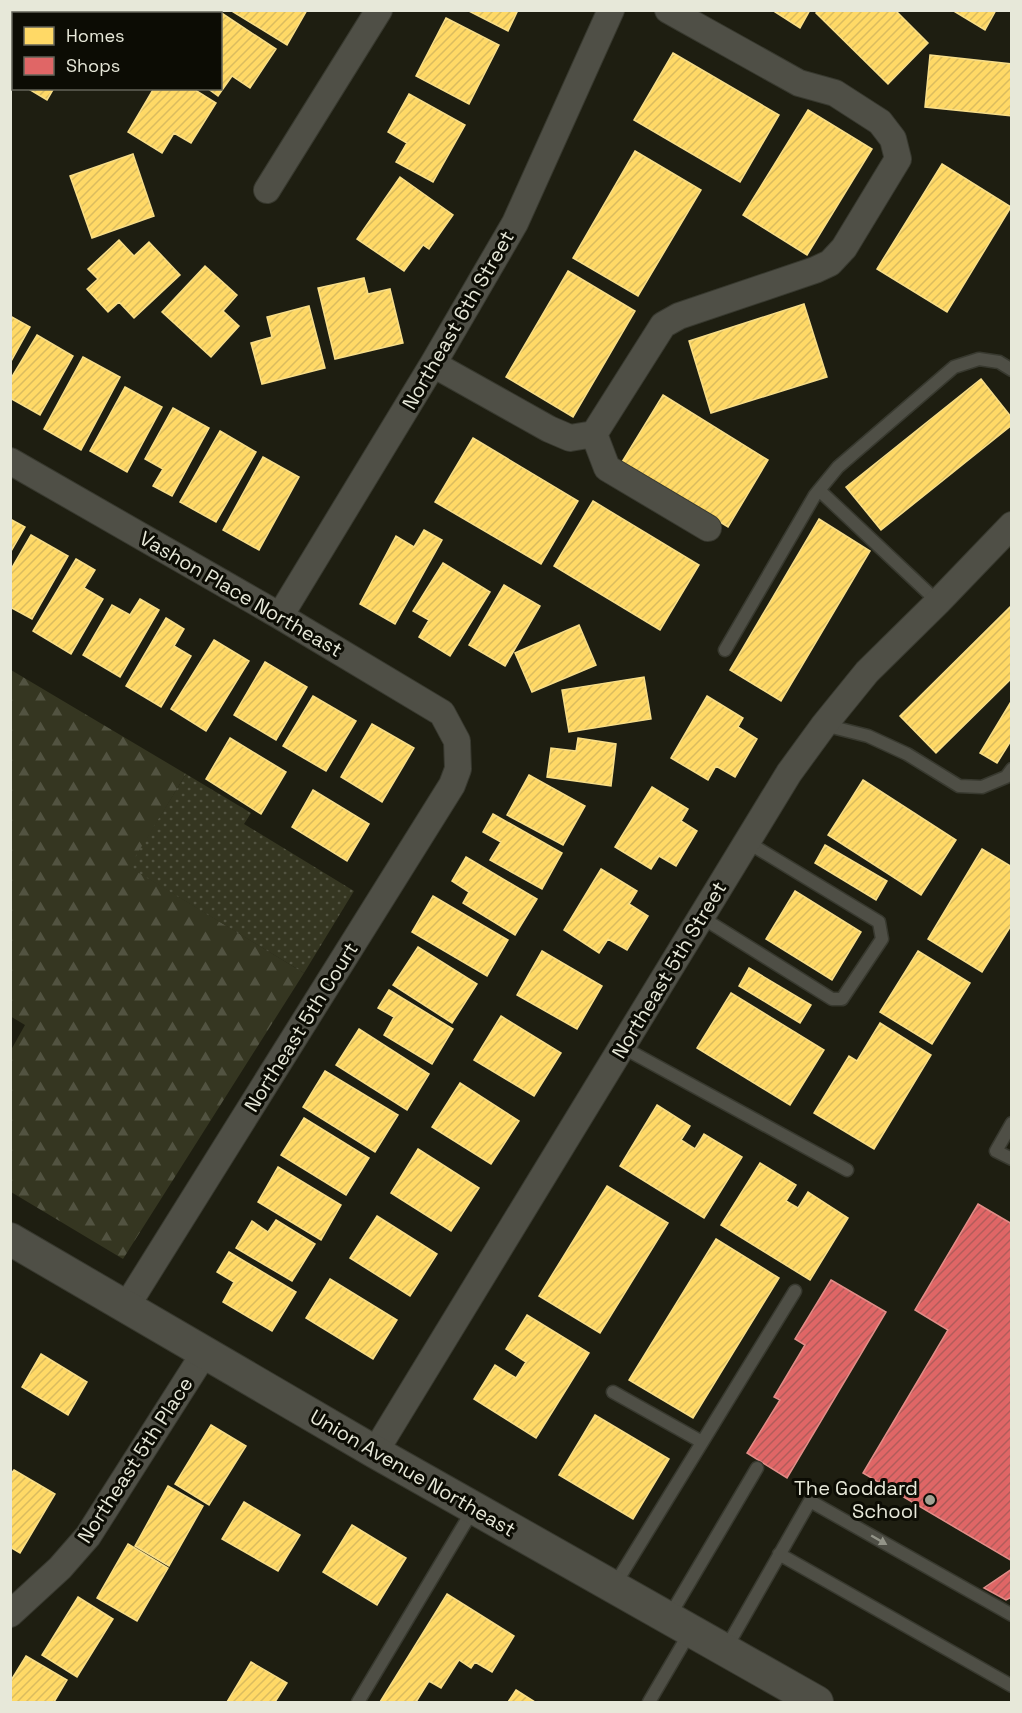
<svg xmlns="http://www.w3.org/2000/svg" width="1022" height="1713" font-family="'Space Grotesk',sans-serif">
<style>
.forest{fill:url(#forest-firs)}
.park{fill:url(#park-dots)}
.homes{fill:url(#homes-hatch);stroke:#f8de88;stroke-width:1.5}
.shops{fill:url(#shops-hatch);stroke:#e28d88;stroke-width:1.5}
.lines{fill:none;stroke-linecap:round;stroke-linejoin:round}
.service-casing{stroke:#38392f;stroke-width:15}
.minor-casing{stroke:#38392f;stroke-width:28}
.tertiary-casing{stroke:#38392f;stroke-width:34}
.service{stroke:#4f4f46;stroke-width:12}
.minor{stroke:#4f4f46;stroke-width:26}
.tertiary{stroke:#4f4f46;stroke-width:32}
.oneway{fill:#939488}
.poi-dot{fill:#a1a193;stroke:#0c0c04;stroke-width:2}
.labels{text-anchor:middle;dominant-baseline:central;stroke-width:6;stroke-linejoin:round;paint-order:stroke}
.street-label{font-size:20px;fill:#e7e8d9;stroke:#0c0c04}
.poi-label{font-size:20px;fill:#e7e8d9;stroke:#0c0c04;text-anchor:end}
</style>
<defs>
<pattern id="forest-firs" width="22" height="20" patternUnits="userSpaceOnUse" patternTransform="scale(1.5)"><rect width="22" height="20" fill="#353621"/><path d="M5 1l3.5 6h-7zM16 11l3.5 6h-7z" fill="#525341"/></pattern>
<pattern id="park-dots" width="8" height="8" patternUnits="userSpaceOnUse" patternTransform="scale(1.5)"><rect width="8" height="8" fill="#353621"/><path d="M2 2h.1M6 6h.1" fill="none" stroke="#525341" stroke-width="1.8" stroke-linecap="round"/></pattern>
<pattern id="homes-hatch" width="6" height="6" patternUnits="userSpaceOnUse" patternTransform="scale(1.5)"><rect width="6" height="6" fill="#ffd966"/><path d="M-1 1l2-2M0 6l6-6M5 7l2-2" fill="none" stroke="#dabc5f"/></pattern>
<pattern id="shops-hatch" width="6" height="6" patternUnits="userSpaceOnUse" patternTransform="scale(1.5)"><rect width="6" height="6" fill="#e06666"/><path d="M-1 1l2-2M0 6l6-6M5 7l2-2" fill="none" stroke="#b25c5b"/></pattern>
</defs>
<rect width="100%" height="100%" fill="#1e1e11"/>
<path class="forest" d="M11 670 186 774 130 867 304 973 123 1259 11 1192V1050L25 1025 10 1016Z"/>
<path class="park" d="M186 774 251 813 244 824 354 891 304 973 129 867Z"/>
<path class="homes" d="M230 10H307L287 45Z
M467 10H518L508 31Z
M772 10H810L800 28Z
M819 10H895L928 43 888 84 816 13Z
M952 10H996L985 30Z
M220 12 276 49 250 88 232 76 218 96 207 88H220Z
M446 18 499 45 469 104 416 76Z
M14 34V80L10 78V56L13 52 10 51V39Z
M673 53 779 115 740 182 634 120Z
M930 55 1012 64V116L925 107Z
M27 88H54L47 100Z
M154 88H192L216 103 191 143 174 133 162 153 128 132Z
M409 94 465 125 433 182 396 162 407 143 388 132Z
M808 110 872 149 807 255 743 215Z
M635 151 701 190 638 296 573 258Z
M133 154 154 216 92 238 70 176Z
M942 164 1011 207 947 312 877 269Z
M400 177 453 215 429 249 423 245 404 271 357 239Z
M119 240 134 256 149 242 180 275 134 318 119 302 108 312 87 289 98 279 88 269Z
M205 266 237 295 223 311 239 326 211 357 162 312Z
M568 271 635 311 573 417 506 377Z
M364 278 368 294 390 289 403 343 335 359 318 288Z
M804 304 827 377 711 413 689 341Z
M309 306 325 368 262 384 251 343 272 337 267 317Z
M10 316 30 327 10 363Z
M37 335 73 356 40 415 10 398V380Z
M83 357 120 377 81 450 44 429Z
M981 379 1012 418V425L881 530 846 487Z
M125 387 162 407 127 472 90 451Z
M663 395 768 460 728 527 622 462Z
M173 408 209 428 172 496 153 486 163 469 145 459Z
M220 431 256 452 216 522 180 502Z
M473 438 578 501 541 564 435 502Z
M263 457 299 477 259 550 223 530Z
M593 501 699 565 660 630 554 566Z
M10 519 25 527 10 553Z
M819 519 870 551 781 701 730 670Z
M424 530 442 540 395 624 360 604 396 536 414 547Z
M31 535 68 556 32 619 10 607V571Z
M76 559 95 570 84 588 103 599 71 654 33 631Z
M443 563 490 592 450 656 419 637 429 620 413 611Z
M504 585 540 606 505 666 469 645Z
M140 599 159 610 120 677 83 655 112 605 130 615Z
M1012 605V678L936 753 900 716Z
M166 618 184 629 174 646 191 656 161 707 126 686Z
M579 625 596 665 532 692 515 653Z
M214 640 249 661 206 731 171 709Z
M265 662 307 687 276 740 234 715Z
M644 677 651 719 569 732 562 690Z
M313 696 356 721 326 771 283 746Z
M707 696 743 718 738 727 757 739 735 777 716 766 708 780 671 758Z
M1012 700V739L997 763 980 753Z
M372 724 414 748 382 802 341 777Z
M230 738 286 772 261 814 206 779Z
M578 738 616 744 611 786 547 777 551 748 576 751Z
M529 775 585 806 563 845 507 815Z
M863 780 956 840 921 895 828 835Z
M652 787 688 809 681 821 697 831 676 866 659 856 651 869 615 847Z
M313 790 369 824 347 861 292 827Z
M493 814 562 853 542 889 490 860 501 842 483 832Z
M825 845 887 881 876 900 815 863Z
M982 849 1012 867V924L982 972 928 939Z
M466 857 537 899 515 935 463 903 469 892 452 881Z
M601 869 637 891 629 904 648 916 627 950 608 939 599 953 564 930Z
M795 891 861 932 832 980 766 939Z
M433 896 508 940 487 976 412 932Z
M418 947 477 984 452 1023 393 985Z
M542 951 602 986 577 1029 517 995Z
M918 951 970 983 932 1044 880 1012Z
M749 968 811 1005 800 1023 739 986Z
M389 990 453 1029 432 1064 384 1035 394 1017 378 1008Z
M731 993 824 1050 790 1105 697 1048Z
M501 1016 561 1053 534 1096 474 1060Z
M880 1023 931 1055 874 1149 814 1113 849 1056 857 1061Z
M359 1029 429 1074 407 1110 336 1065Z
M325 1071 398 1115 375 1152 303 1107Z
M460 1083 519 1121 491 1164 432 1127Z
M657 1105 690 1126 681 1140 695 1149 704 1134 742 1157 704 1218 620 1166Z
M304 1118 369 1158 346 1195 281 1155Z
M418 1149 479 1188 451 1231 391 1193Z
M760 1163 796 1185 786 1201 798 1208 808 1192 848 1218 810 1280 721 1225Z
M278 1167 341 1205 321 1240 258 1202Z
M607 1186 668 1223 600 1333 539 1296Z
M377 1216 437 1254 410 1296 350 1258Z
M276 1220 315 1244 292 1281 236 1248 252 1221 268 1232Z
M716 1239 779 1278 693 1418 629 1380Z
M229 1252 296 1292 272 1331 223 1302 234 1282 217 1272Z
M330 1279 397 1320 373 1359 306 1318Z
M527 1315 589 1353 536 1438 474 1399 495 1365 516 1378 526 1362 506 1349Z
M41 1354 87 1382 68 1415 22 1387Z
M595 1415 669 1459 633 1519 559 1475Z
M211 1425 246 1446 209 1505 175 1484Z
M14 1470 55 1494 20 1553 10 1547V1475Z
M168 1486 203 1506 169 1566 135 1546Z
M244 1502 300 1535 278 1571 222 1539Z
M352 1525 406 1558 377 1605 323 1572Z
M128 1544 168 1568 137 1621 97 1598Z
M447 1594 514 1636 492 1672 475 1662 471 1668 459 1660 441 1688 429 1681 416 1702H380Z
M78 1597 113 1619 77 1677 42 1655Z
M26 1656 67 1680 54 1702H10V1682Z
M251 1662 287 1683 275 1702H227Z
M516 1690 535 1702H508Z"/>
<path class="shops" d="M978 1204 1012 1224V1561L863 1473 948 1330 915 1310Z
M831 1280 886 1312 787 1478 747 1453 780 1400 774 1397 805 1345 795 1339Z
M1012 1569V1597L1006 1600 984 1588Z"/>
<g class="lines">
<g class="service-casing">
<path id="service" d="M819 490 938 602
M725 650 815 495 838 467 954 367 979 359 999 362 1012 370
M824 725 868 736 907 754 959 786 982 787 1006 777 1012 769
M701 917 832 999H842L882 939 879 922 747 842
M622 1047 847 1170
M1012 1123 996 1151 1012 1159
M613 1392 702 1442
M779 1554 1012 1686
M614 1586 795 1291
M669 1617 757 1468
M725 1650 810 1501 1012 1615
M358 1702 474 1508
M649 1702 690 1632"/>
</g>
<g class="minor-casing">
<path id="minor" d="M267 190 379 10
M433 364 549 429 570 438 594 434 607 468 708 528
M594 434 663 325 679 316 815 270 830 263 844 248 898 159 893 139 880 122 835 93 799 83 668 10
M10 461 280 616 442 713 457 741 458 769 452 785 126 1307
M280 616 433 364 515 223 611 10
M375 1452 789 773 824 725 867 672 938 602 1012 525
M10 1614 60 1568 88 1536 205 1352"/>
</g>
<g class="tertiary-casing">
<path id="tertiary" d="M10 1239 375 1452 817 1702"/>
</g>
<use href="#service" class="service"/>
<use href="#minor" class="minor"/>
<use href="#tertiary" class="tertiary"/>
</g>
<defs><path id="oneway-solid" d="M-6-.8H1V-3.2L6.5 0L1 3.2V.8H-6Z" transform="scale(1.5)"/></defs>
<use class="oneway" href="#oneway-solid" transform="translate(879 1540) rotate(30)"/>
<circle class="poi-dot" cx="930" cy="1500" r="6"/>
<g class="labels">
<g class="street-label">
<text transform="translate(458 320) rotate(-60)">Northeast 6th Street</text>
<text transform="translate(241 594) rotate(30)">Vashon Place Northeast</text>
<text transform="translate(669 970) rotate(-59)">Northeast 5th Street</text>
<text transform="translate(301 1027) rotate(-58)">Northeast 5th Court</text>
<text transform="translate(135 1460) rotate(-57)">Northeast 5th Place</text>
<text transform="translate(413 1473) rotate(30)">Union Avenue Northeast</text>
</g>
<g class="poi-label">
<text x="918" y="1488">The Goddard<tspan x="918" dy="23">School</tspan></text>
</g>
</g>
<rect width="1022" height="1713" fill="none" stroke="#e7e8d9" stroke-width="24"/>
<rect x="12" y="12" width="210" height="78" fill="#0c0c04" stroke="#646459" stroke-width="1.5"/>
<rect x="24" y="27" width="30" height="18" fill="#ffd966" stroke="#646459" stroke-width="1.5"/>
<text x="66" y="42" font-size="18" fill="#e7e8d9">Homes</text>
<rect x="24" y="57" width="30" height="18" fill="#e06666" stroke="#646459" stroke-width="1.5"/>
<text x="66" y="72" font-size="18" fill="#e7e8d9">Shops</text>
</svg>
